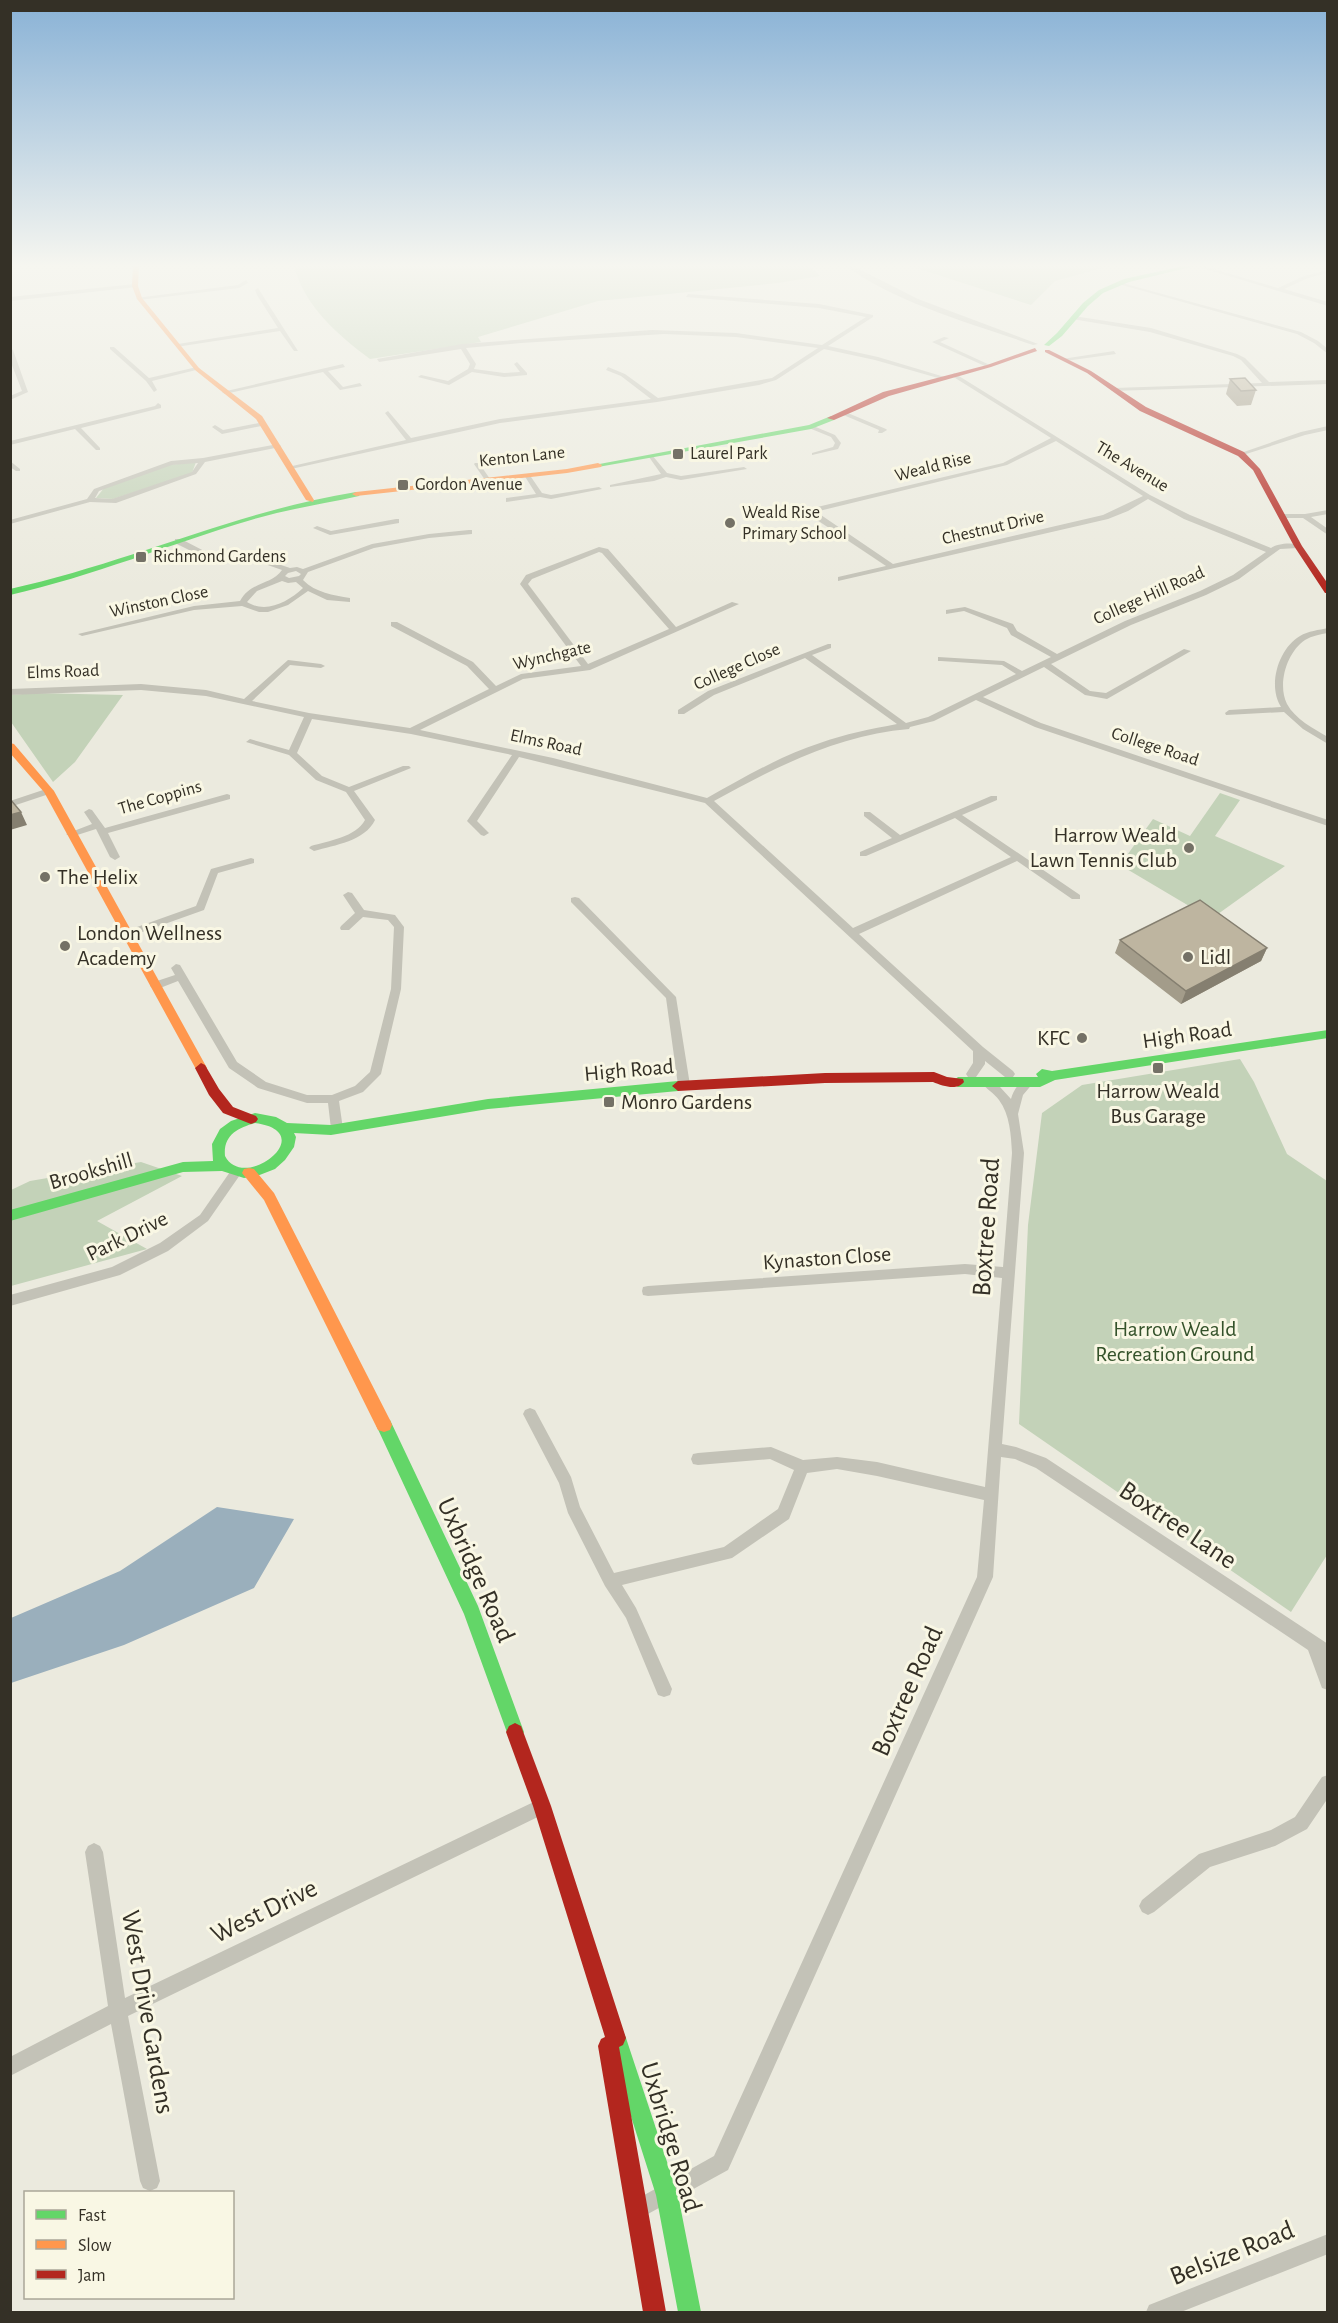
<svg xmlns="http://www.w3.org/2000/svg" width="1338" height="2323" font-family="'Alegreya Sans',sans-serif">
<style>
.green{fill:#c3d2b8}
.water{fill:#9aafbc}
.lines{fill:none;stroke-linecap:round;stroke-linejoin:round}
.street{fill:#c3c2b7;fill-rule:evenodd}
.fast{fill:#63d668;fill-rule:evenodd}
.slow{fill:#ff974d;fill-rule:evenodd}
.jam{fill:#b3261e;fill-rule:evenodd}
.wall{fill:#a39c8a}
.shaded-wall{fill:#857f70}
.building{fill:#beb5a0;stroke:#857f70;stroke-width:1.5}
.poi-dot{fill:#747166;stroke:#f9f7e4;stroke-width:2}
.labels{text-anchor:middle;dominant-baseline:central;stroke-width:6;stroke-linejoin:round;paint-order:stroke}
.far-poi-label{font-size:18px;fill:#343026;stroke:#f9f7e4;text-anchor:start}
.far-street-label{font-size:18px;fill:#343026;stroke:#f9f7e4}
.poi-label{font-size:22px;fill:#343026;stroke:#f9f7e4;text-anchor:start}
.street-label{font-size:22px;fill:#343026;stroke:#f9f7e4}
.park-label{font-size:22px;fill:#34522a;stroke:#f9f7e4}
.near-street-label{font-size:27px;fill:#343026;stroke:#f9f7e4}
</style>
<rect width="100%" height="100%" fill="#ebeade"/>
<path class="green" d="M294 265H808L820 276 778 283 598 301 478 337 481 342 370 359C339 336 303 305 294 265Z
M907 265H1113L1055 281 1031 305Z
M196 462 192 473 113 499 96 498 104 488 169 465Z
M34 693 123 695 75 762 53 782 11 722V695Z
M1220 793 1240 800 1215 836 1285 866 1211 919 1120 865 1153 819 1190 836Z
M1240 1059 1254 1082 1287 1154 1327 1181V1555L1291 1612 1019 1424 1028 1225 1042 1113 1082 1085Z
M141 1162 182 1176 97 1221 147 1249 11 1286V1190L30 1181Z"/>
<path class="water" d="M217 1507 294 1519 254 1588 124 1645 11 1683V1618L120 1571Z"/>
<g class="lines">
<path class="street" d="M10 265H16L10 268Z
M72 265H79L74 268Z
M135 265H170L133 268Z
M845 265H851L918 299 1038 344 1033 345C976 325 892 302 845 265Z
M1192 265H1200L1278 288 1304 276 1328 270V273L1308 278 1284 289 1328 302V306Z
M246 280 248 283 239 288 139 300 136 298 238 285Z
M1122 283 1301 332 1318 341 1328 349V354L1314 343 1297 334 1122 285Z
M135 284 137 287 10 301V297Z
M258 288 298 351H294L280 331 176 347 178 344 278 328 257 295 255 290Z
M688 294 819 304 873 315V317L828 346 878 357 948 378 945 380 875 360 824 349 776 380 759 385 657 402 500 423 291 469 288 467 406 440 385 413 388 411 411 438 500 419 651 399 621 376 606 370 608 367 625 374 658 398 772 378 818 348 736 337 664 334 521 343 466 348 476 364 474 369 504 373 520 372 514 364 517 362 527 373V375L504 377 472 372 449 385 418 377 421 375 448 381 468 369 470 364 461 349 379 362 377 359 462 344 652 330 736 333 822 345 866 317 819 308 686 297Z
M1074 316 1151 328 1237 354 1245 358 1269 382 1328 380V384L1112 391 1111 390 1114 388 1262 383 1241 360 1233 356 1150 332 1072 319Z
M944 337 949 338 940 342 992 366 987 367 932 342Z
M110 347H114L149 378 197 367 200 369 152 381 157 390 154 392 146 381 110 349Z
M10 348 13 350 28 392 10 400V396L22 391 10 360Z
M1114 351 1116 354 1065 361 1062 359Z
M343 364 345 367 328 371 343 387 360 383 362 386 340 390 323 372 225 394 222 392Z
M954 373 1150 495 1190 515 1271 548C1278 543 1294 542 1302 546L1298 548 1280 549 1239 579 1206 595 1131 625 1051 664 1090 691 1106 693 1184 649 1191 651 1107 699 1085 695 1044 667 983 697 1041 723 1328 820V826L1035 727 976 700 934 721 910 727 909 729C838 735 776 767 714 801L853 928 1011 857 955 818 866 856H860V852L892 838 864 816V812H870L900 835 991 796H997V800L962 815 1080 895V899H1072L1017 861 859 934 983 1047 1013 1071 1015 1074 1013 1077H1005L985 1061V1064L976 1077H968L966 1074 973 1063V1051L705 803 519 757 477 821 489 833 484 836 481 835 467 821 512 755 411 734 312 719 297 753 322 776 349 787 403 766H409L411 768 354 791 375 820C365 841 335 845 314 851L309 848 311 846C328 841 356 837 365 820L346 792 316 780 289 755 246 742 250 739 289 750 304 717 206 696 141 690 10 695V689L141 684 206 690 244 699 288 660 321 664 325 666 321 668 290 665 252 701 309 713 410 728 489 689 467 666 391 626V622H397L473 662 496 686 521 674 581 666 520 584 526 575 599 547 608 549 676 627 732 602 739 604 590 670 523 679 420 730 553 758 707 798C743 778 780 756 820 743 845 734 871 729 897 724L805 658 714 695 684 714H678V710L708 691 828 644H831V648L812 655 906 723 928 717 1016 674 1002 665 941 661H938V657L1004 661 1022 671 1051 657 1011 635 1007 628 964 611 946 614V610L965 607 1013 624 1017 631 1057 654 1125 621 1200 591 1233 575 1266 552 1184 519 1148 499 1128 511 1108 519 838 581V577L886 566 811 516 813 508 1003 463 1051 438 952 376ZM1056 441 1143 496 1103 515 893 564 818 513 819 511 1007 465ZM599 552 602 553 669 629 588 664 528 584 532 579Z
M158 403 161 405V408L81 428 100 448V450H96L75 429 10 445V441L155 406Z
M843 411 886 429 887 430 882 433H878L879 430 841 414 840 413Z
M264 422 266 423V425L222 434 212 427 215 425 223 430Z
M811 425 835 435 841 443 838 449 812 455V453L833 447 835 443 831 437 809 428 808 427Z
M1328 426V430L1305 435 1243 455 1238 454 1301 432Z
M278 444 281 446 280 447 205 462 196 474 116 503 90 502 10 524V520L87 499 94 489 171 461 203 458ZM198 463 192 472 112 499 95 498 99 491 172 465Z
M652 455 667 473 681 476 744 467 747 469 681 480 666 477 654 481 610 487V485L661 474 649 457Z
M10 461 20 469V471H16L10 467Z
M475 463H479L490 479 489 480H485L474 464Z
M525 474H529L542 493 551 495 599 487 602 489 551 499 540 497 506 502V498L536 494 524 475Z
M1328 510V514L1311 517 1328 529V535L1303 518H1282L1278 516 1282 514H1305Z
M396 519H399V523L330 535 313 528 317 526 331 531Z
M469 530H472V534L429 538 374 548 308 572 303 580C316 593 333 595 350 598V602L327 600 308 591 288 605 268 612H259L242 606 194 610 82 636 78 634 194 606 240 601C251 581 272 585 282 570L262 563 203 557 175 543V539H181L208 553 263 559 290 568 297 567 303 569 372 544 429 534ZM296 571 301 574 299 576 289 578 285 576 288 573ZM282 581 288 583 296 582 303 588C288 602 266 614 247 602L257 591Z
M1328 628V633C1320 634 1312 636 1305 640 1287 652 1277 684 1287 704 1295 719 1314 729 1328 737V744L1303 729 1284 712 1226 715 1225 713 1229 710 1281 707C1267 685 1279 648 1300 636 1308 631 1319 630 1328 628Z
M49 788 54 791 52 793 10 807V801Z
M227 794 230 795V799L108 833 120 857 115 860 110 857 96 829 71 837 66 834 92 824 84 812 89 809 92 810 105 828Z
M251 858 254 859V863L218 873 204 910 131 936 127 937 122 934 123 932 196 906 211 869Z
M348 892 352 893 364 910 395 915 404 927 401 989 381 1074 363 1092 339 1101 343 1129 337 1133 331 1129 328 1103H307L258 1088 229 1068 178 981 155 990 150 986 151 983 175 975 171 968 176 964 180 965 237 1062 266 1082 307 1095H332L355 1086 370 1072 391 989 394 927 388 920 363 917 349 930H341L340 928 341 926 355 913 343 895Z
M575 897 579 898 676 997 690 1085 688 1088H680L678 1085 666 998 571 902V898Z
M987 1078 1000 1087 1011 1099C1013 1091 1019 1081 1028 1078L1034 1082 1023 1095 1018 1114 1024 1153 1002 1444 1016 1447 1046 1458 1328 1644V1690L1322 1688 1308 1650 1036 1468 1015 1459 1001 1457 993 1577 728 2170 637 2220 630 2217 627 2210 630 2203 714 2156 977 1577 984 1500 877 1476 837 1469 807 1473 789 1519 732 1558 622 1585 636 1608 672 1689 670 1695 664 1697 658 1695 626 1618 605 1586 568 1513 559 1483 523 1414 525 1410 530 1408 535 1410 571 1477 580 1507 614 1573 724 1547 778 1509 794 1470 770 1459 698 1465 693 1464 691 1459 693 1454 698 1453 771 1447 803 1460 837 1457 877 1462 985 1487 1002 1278 965 1274 648 1296 643 1295 642 1291 643 1287 648 1286 965 1264 1003 1267 1012 1153C1011 1135 1010 1115 999 1100 994 1093 986 1089 981 1082Z
M236 1167 240 1169 242 1172 208 1221 168 1251 120 1275 10 1306V1295L112 1267 160 1243 200 1215 232 1169Z
M1328 1775V1798L1307 1829 1275 1846 1210 1867 1154 1912 1148 1915 1142 1912 1139 1906 1142 1900 1199 1854 1271 1830 1295 1817 1322 1777Z
M542 1798 548 1800 550 1806 548 1812 128 2016 160 2181 157 2188 150 2191 143 2188 140 2181 111 2024 10 2076V2057L108 2006 85 1852 88 1846 94 1843 100 1846 103 1852 125 1998Z
M1328 2234V2254L1181 2312H1146L1149 2305Z"/>
<path class="fast" d="M1188 265H1199L1129 282 1103 293 1088 306 1062 336 1049 346 1044 345 1057 333 1083 303 1099 290 1124 279Z
M831 416H834V420L811 429 598 467 594 465 809 425Z
M356 492 360 494 359 496C323 504 287 509 251 520 170 544 93 576 10 595V589C128 563 237 511 356 492Z
M1328 1030V1038L1055 1080 1040 1087H958L952 1082 958 1077H1038L1036 1074 1042 1069 1052 1071Z
M678 1081 684 1086 678 1091 488 1109 331 1135 294 1133 296 1137 294 1147 285 1160 275 1169 257 1176 244 1178 222 1171 183 1172 10 1221V1210L183 1162 213 1161 212 1144 220 1129 231 1121 255 1113 276 1117 287 1123 331 1125 488 1099ZM255 1123C322 1132 244 1193 225 1156 223 1135 238 1128 255 1123Z
M384 1418 390 1420 478 1606 524 1732 521 1738 515 1741 509 1738 464 1614 376 1425 378 1420Z
M616 2028 623 2031 626 2038 678 2195 701 2312H678L656 2195 606 2038 609 2031Z"/>
<path class="slow" d="M133 265H139L138 286 142 298 199 368 262 416 314 500 313 502 306 500 256 419 195 370 137 299 132 286Z
M598 463 602 465 601 467 567 473 356 496 352 494 356 492 567 469Z
M10 743 14 744 54 791 207 1068 205 1071H197L44 792 10 753Z
M249 1168 254 1169 274 1193 390 1420 392 1425 390 1430 384 1432 378 1430 264 1200 242 1173 244 1169Z"/>
<path class="jam" d="M1035 348 1037 351 991 367 889 396 834 420 827 418 883 392 987 365Z
M1045 350H1049L1091 371 1146 407 1244 452 1260 469 1302 546 1328 584V593H1325L1294 546 1253 470 1238 456 1140 411 1087 373 1045 352Z
M201 1063 205 1065 219 1089 233 1107 256 1116 258 1119 256 1122 251 1124 223 1113 209 1095 195 1068Z
M934 1072 947 1077 963 1079 964 1082C957 1091 943 1086 933 1082L825 1083 678 1091 672 1086 678 1081 825 1073Z
M515 1723 521 1726 551 1806 626 2038 623 2045 619 2047 666 2312H643L598 2046 601 2039 605 2037 533 1806 506 1732 509 1726Z"/>
</g>
<path class="wall" d="M1230 379 1256 390 1251 405 1237 406 1226 394Z
M1120 940 1267 948 1261 961 1181 1004 1115 953Z"/>
<path class="shaded-wall" d="M21 812 27 825 10 830V815Z
M1267 948 1261 961 1181 1004 1186 991Z"/>
<path class="building" d="M1245 378 1256 390 1241 391 1230 379Z
M10 799 21 812 10 815Z
M1200 900 1267 948 1186 991 1120 940Z"/>
<linearGradient id="sky" x2="0" y2="1"><stop stop-color="#89b2d6"/><stop offset="0.45" stop-color="#f6f6f0"/><stop offset="1" stop-color="#f6f6f0" stop-opacity="0"/></linearGradient>
<rect width="1338" height="590" fill="url(#sky)"/>
<g class="poi-dot">
<rect x="672" y="448" width="12" height="12" rx="3"/>
<rect x="397" y="479" width="12" height="12" rx="3"/>
<circle cx="730" cy="523" r="6"/>
<rect x="135" y="551" width="12" height="12" rx="3"/>
<circle cx="1189" cy="848" r="6"/>
<circle cx="45" cy="877" r="6"/>
<circle cx="65" cy="946" r="6"/>
<circle cx="1188" cy="957" r="6"/>
<circle cx="1082" cy="1038" r="6"/>
<rect x="1152" y="1062" width="12" height="12" rx="3"/>
<rect x="603" y="1096" width="12" height="12" rx="3"/>
</g>
<g class="labels">
<g class="far-poi-label">
<text x="690" y="454">Laurel Park</text>
<text x="415" y="485">Gordon Avenue</text>
<text x="742" y="513">Weald Rise<tspan x="742" dy="21">Primary School</tspan></text>
<text x="153" y="557">Richmond Gardens</text>
</g>
<g class="far-street-label">
<text transform="translate(522 457) rotate(-6)">Kenton Lane</text>
<text transform="translate(933 467) rotate(-14)">Weald Rise</text>
<text transform="translate(1132 467) rotate(31)">The Avenue</text>
<text transform="translate(993 528) rotate(-13)">Chestnut Drive</text>
<text transform="translate(1149 596) rotate(-24)">College Hill Road</text>
<text transform="translate(159 602) rotate(-12)">Winston Close</text>
<text transform="translate(552 656) rotate(-13)">Wynchgate</text>
<text transform="translate(737 667) rotate(-24)">College Close</text>
<text transform="translate(63 672) rotate(-2)">Elms Road</text>
<text transform="translate(546 743) rotate(12)">Elms Road</text>
<text transform="translate(1155 747) rotate(18)">College Road</text>
<text transform="translate(160 798) rotate(-16)">The Coppins</text>
</g>
<g class="poi-label">
<text x="1177" y="835" text-anchor="end">Harrow Weald<tspan x="1177" dy="25">Lawn Tennis Club</tspan></text>
<text x="57" y="877">The Helix</text>
<text x="77" y="933">London Wellness<tspan x="77" dy="25">Academy</tspan></text>
<text x="1200" y="957">Lidl</text>
<text x="1070" y="1038" text-anchor="end">KFC</text>
<text x="1158" y="1091" text-anchor="middle">Harrow Weald<tspan x="1158" dy="25">Bus Garage</tspan></text>
<text x="621" y="1102">Monro Gardens</text>
</g>
<g class="street-label">
<text transform="translate(1187 1035) rotate(-8)">High Road</text>
<text transform="translate(629 1070) rotate(-5)">High Road</text>
<text transform="translate(91 1171) rotate(-16)">Brookshill</text>
<text transform="translate(127 1236) rotate(-26)">Park Drive</text>
<text transform="translate(827 1258) rotate(-4)">Kynaston Close</text>
</g>
<g class="park-label">
<text x="1175" y="1329">Harrow Weald<tspan x="1175" dy="25">Recreation Ground</tspan></text>
</g>
<g class="near-street-label">
<text transform="translate(986 1227) rotate(-86)">Boxtree Road</text>
<text transform="translate(1178 1525) rotate(34)">Boxtree Lane</text>
<text transform="translate(476 1570) rotate(66)">Uxbridge Road</text>
<text transform="translate(907 1691) rotate(-66)">Boxtree Road</text>
<text transform="translate(264 1911) rotate(-26)">West Drive</text>
<text transform="translate(148 2012) rotate(80)">West Drive Gardens</text>
<text transform="translate(671 2137) rotate(73)">Uxbridge Road</text>
<text transform="translate(1232 2253) rotate(-22)">Belsize Road</text>
</g>
</g>
<rect width="1338" height="2323" fill="none" stroke="#343026" stroke-width="24"/>
<rect x="24" y="2191" width="210" height="108" fill="#f9f7e4" stroke="#aaa798" stroke-width="1.5"/>
<rect x="36" y="2210" width="30" height="9" fill="#63d668" stroke="#aaa798" stroke-width="1.5"/>
<text x="78" y="2221" font-size="18" fill="#343026">Fast</text>
<rect x="36" y="2240" width="30" height="9" fill="#ff974d" stroke="#aaa798" stroke-width="1.5"/>
<text x="78" y="2251" font-size="18" fill="#343026">Slow</text>
<rect x="36" y="2270" width="30" height="9" fill="#b3261e" stroke="#aaa798" stroke-width="1.5"/>
<text x="78" y="2281" font-size="18" fill="#343026">Jam</text>
</svg>
